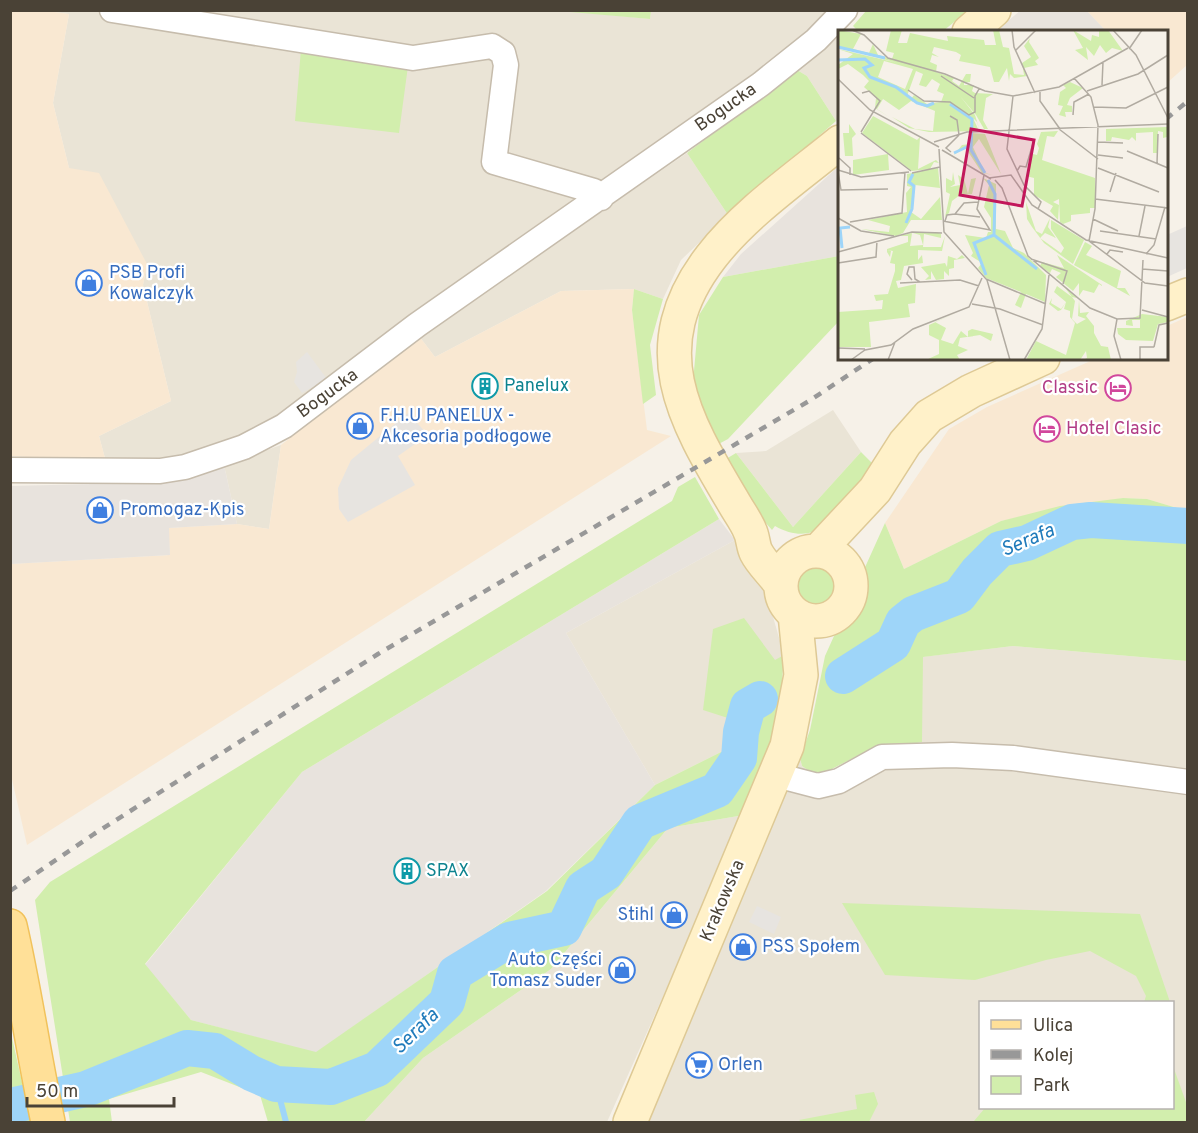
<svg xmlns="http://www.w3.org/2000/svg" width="1198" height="1133" font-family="Overpass,sans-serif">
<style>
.residential{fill:#eae4d6;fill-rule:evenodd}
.commercial{fill:#f9e8d2}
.industrial{fill:#e8e3dd}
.green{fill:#d2eead}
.parking{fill:#e7e4e0}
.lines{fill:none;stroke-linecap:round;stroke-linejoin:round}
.stream{stroke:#9ed5f9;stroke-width:6}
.river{stroke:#9ed5f9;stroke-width:36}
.street-casing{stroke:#c6bcac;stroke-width:27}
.secondary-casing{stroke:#dec995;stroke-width:36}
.primary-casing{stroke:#f1c25b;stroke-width:36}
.street{stroke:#fff;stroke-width:24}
.secondary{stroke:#fff1c9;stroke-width:33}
.primary{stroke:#ffe098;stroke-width:33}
.rail{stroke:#989898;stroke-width:4.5;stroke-dasharray:8 8;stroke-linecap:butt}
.labels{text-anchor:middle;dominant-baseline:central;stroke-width:4.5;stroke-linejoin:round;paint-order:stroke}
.street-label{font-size:18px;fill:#4a4236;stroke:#fff}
.shop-label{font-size:18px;fill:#366cbe;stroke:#fff;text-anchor:start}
.culture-label{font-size:18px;fill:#0d838f;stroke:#fff;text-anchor:start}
.hotel-label{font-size:18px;fill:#b23c85;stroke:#fff;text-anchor:end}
.water-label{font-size:20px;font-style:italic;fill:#207bbb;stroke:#fff}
.inset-river{fill:none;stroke:#9ed5f9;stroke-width:3}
.inset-road{fill:none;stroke:#b1aba1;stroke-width:1.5}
.view{fill:#c2185b;fill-opacity:0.15;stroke:#c2185b;stroke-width:3}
.inset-edge{fill:none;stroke:#4a4236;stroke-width:3}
</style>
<rect width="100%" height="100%" fill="#f6f1e8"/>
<path class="residential" d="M559 10 650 19 651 10 828 11 793 45 654 154 258 433 159 464 106 462 99 436 171 401 143 285 147 264 69 168 53 103 69 14 48 11Z
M839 37 840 118 836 121 807 76 797 70Z
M687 153 728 215 681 260 663 299 634 289 561 291 435 357 419 336Z
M833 410 861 452 793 527 736 453 766 451Z
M281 445 269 529 237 524 224 465Z
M735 540 767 596 784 655 739 688 723 751 655 785 566 633Z
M1013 646 1187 661V1122H649L800 758 802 766 812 773 838 768 861 754 922 742V657ZM980 1002H1172V1108H980Z
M744 815 607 1122H364L423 1058 551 969 668 828Z"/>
<path class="commercial" d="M10 11H48L69 14 53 103 69 168 99 173 147 264 143 285 171 401 99 436 106 462 11 456Z
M1087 11H1187V65L1167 83 1166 32 1106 31Z
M634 289 632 310 647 430 671 436 27 845 11 775 10 564 170 555 168 528 237 524 269 529 281 445 419 336 435 357 561 291Z
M1187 317V511L1147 499 1123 498 1001 521 904 569 885 523 949 429 987 407 1095 359 1166 358 1167 326Z"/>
<path class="industrial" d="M1021 10 1087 11 1106 31H996Z
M839 166V256L723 277 741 254Z
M224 465 237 524 169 528 170 555 11 564V486L170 482Z
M719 519 735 540 566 633 655 785 546 891 316 1053 191 1020 145 965 302 772Z"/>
<path class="green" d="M559 11 651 10V11L650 19Z
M866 11V10L968 11 943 31H858L853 26Z
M301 49 408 66 399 133 295 121Z
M797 70 807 76 836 121 728 215 687 153Z
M839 256V321L728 439 713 447 693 382 699 315 723 277Z
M634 289 663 299 650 345 656 395 643 404 632 310Z
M861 452 872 463C853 500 824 554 775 526L772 530 748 503 721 462 736 453 793 527Z
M695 477 719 519 302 772 145 964 191 1020 316 1052 547 891 655 785 723 751 731 719 703 710 713 629 744 618 775 660 784 655 779 723 744 815 668 828 551 969 423 1058 364 1122H268L260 1095 201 1072 109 1099 112 1122H70L35 900 50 882 672 501 678 487Z
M1123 498 1147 499 1187 511V661L1013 646 923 657 922 742 861 754 822 774 812 773 802 766 800 758 810 730 825 656 885 523 904 569 1001 521 1060 506Z
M796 587a20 20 0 1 1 40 0a20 20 0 1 1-40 0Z
M842 903 1140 914 1170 1002H1144L1146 996 1136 976 1090 951 1046 960 975 980 885 975Z
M10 1029 31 1122H11Z
M1173 1066 1187 1105V1122L974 1121 985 1108H1172Z
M874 1092 878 1104 869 1122H802L799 1120 857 1109 855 1095Z"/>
<path class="parking" d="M1187 226V268L1167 277V235Z
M307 352 327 379 302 393 294 382 297 372 296 362Z
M408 413 428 435 398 456 415 485 348 522 339 509 338 488 351 460Z
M757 906 781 917 774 934 749 922Z"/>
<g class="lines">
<path class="stream" d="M276 1084 286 1122"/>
<path class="river" d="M843 676 893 644 903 622 913 614 959 596 977 572 1000 549 1027 543 1072 522 1091 520 1188 526
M10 1106 86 1089 187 1048 215 1051 251 1073 276 1084 331 1087 377 1069 447 1002 455 973 509 940 564 928 583 888 606 873 640 822 717 790 739 758 741 732 748 706 760 699"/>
<g class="street-casing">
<path id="street" d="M112 10 413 58 492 46 503 53 506 65 494 162 594 191 601 198
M10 470 160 471 185 467 244 447 284 426 417 325 761 84 816 40 845 10
M776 775 818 786 839 781 882 757 952 755 1013 758 1188 782"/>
</g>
<g class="secondary-casing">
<path id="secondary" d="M969 32 994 10
M1166 304 1188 295
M818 551 875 490 905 443 929 416 971 391 1043 358
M781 586a35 35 0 1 1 70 0a35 35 0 1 1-70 0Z
M781 585C774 574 762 564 756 552 753 546 753 537 750 531 746 521 739 512 734 503 684 419 641 348 711 257 745 213 796 178 840 142
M630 1122 787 746 801 675 795 614"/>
</g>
<g class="primary-casing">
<path id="primary" d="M10 926C25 991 34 1057 48 1122"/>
</g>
<use href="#street" class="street"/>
<use href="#secondary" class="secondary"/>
<use href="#primary" class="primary"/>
<path class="rail" d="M1166 119 1188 101
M10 891 94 834 378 654 809 401 874 358"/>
</g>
<defs>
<g id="shop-ring" transform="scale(1.35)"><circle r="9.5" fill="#fff" stroke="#3f7fe0" stroke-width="1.5"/><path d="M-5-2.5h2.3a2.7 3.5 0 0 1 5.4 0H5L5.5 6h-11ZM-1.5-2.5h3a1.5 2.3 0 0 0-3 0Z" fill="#3f7fe0"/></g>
<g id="building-ring" transform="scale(1.35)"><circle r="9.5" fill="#fff" stroke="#0f9aa8" stroke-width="1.5"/><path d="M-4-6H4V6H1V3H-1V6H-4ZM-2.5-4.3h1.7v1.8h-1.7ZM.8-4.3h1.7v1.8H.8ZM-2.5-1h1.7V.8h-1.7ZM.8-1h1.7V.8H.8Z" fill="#0f9aa8"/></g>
<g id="hotel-ring" transform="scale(1.35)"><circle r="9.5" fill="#fff" stroke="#d1479c" stroke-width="1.5"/><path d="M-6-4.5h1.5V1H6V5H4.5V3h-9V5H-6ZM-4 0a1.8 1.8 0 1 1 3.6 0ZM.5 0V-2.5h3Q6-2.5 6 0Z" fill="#d1479c"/></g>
<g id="supermarket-ring" transform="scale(1.35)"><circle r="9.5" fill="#fff" stroke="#3f7fe0" stroke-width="1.5"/><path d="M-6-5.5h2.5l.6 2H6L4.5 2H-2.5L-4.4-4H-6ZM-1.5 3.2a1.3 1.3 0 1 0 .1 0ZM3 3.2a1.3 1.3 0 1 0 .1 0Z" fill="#3f7fe0"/></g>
</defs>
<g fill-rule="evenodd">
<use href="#shop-ring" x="89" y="283"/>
<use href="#building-ring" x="485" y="386"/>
<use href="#hotel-ring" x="1118" y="388"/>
<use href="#shop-ring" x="360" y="426"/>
<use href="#hotel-ring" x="1047" y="429"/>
<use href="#shop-ring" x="100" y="510"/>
<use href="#building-ring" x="407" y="871"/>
<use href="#shop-ring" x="674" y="915"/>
<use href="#shop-ring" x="743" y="947"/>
<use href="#shop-ring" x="622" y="970"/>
<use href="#supermarket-ring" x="699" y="1065"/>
</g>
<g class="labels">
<g class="street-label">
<text transform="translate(726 108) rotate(-35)">Bogucka</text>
<text transform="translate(328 394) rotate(-36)">Bogucka</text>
<text transform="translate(723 901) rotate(-67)">Krakowska</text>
</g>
<g class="shop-label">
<text x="109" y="273">PSB Profi<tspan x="109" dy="21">Kowalczyk</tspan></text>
<text x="380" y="416">F.H.U PANELUX -<tspan x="380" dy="21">Akcesoria podłogowe</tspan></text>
<text x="120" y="510">Promogaz-Kpis</text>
<text x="654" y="915" text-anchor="end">Stihl</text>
<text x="762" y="947">PSS Społem</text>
<text x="602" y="960" text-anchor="end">Auto Części<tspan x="602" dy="21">Tomasz Suder</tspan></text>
<text x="718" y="1065">Orlen</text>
</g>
<g class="culture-label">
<text x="504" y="386">Panelux</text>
<text x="426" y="871">SPAX</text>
</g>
<g class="hotel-label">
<text x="1098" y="388">Classic</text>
<text x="1066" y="429" text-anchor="start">Hotel Clasic</text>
</g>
<g class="water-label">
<text transform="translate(1028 541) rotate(-23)">Serafa</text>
<text transform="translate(416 1032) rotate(-44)">Serafa</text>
</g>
</g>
<g transform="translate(838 30)">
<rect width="330" height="330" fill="#f6f1e8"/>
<path d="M0 0 23 4 15 19 31 23 35 14 40 25 54 29 56 23 48 21 53 0H64L60 13H69L72 3 110 11 109 6 146 10 147 15H158L155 0H161L165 17 171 18 176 44 186 45 184 33 193 27 186 16 192 8 191 12 201 28 197 31 200 35 186 38 189 46 176 48 172 44 171 51 169 38 161 52H156L152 37 121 31 123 25 118 22 96 17 94 23 101 27 94 25 92 32 99 35 98 42 116 48 114 51 121 56 128 44H133L132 52 126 53V55H136L134 61 137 63 155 64 148 68 145 90 150 99H146L138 85 122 66 137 85 142 101 139 92 135 88 141 101 91 102 71 98 54 87 77 99 95 101 97 81 73 71 61 80 45 69 39 79 51 87 37 78 38 68 26 57 31 51 25 45 10 34 0 39V35L15 24 0 19 60 33 0 17ZM46 31 75 39 67 59 40 47ZM78 41 85 44 81 55 88 57 94 49 102 54 99 61 106 64 103 72 89 74 76 65 73 69 69 66ZM235 0 253 11 254 5 261 7V1L270 0 285 21 274 18 268 23 262 15 256 26 248 17 250 30 237 20 245 18ZM232 52 245 58 232 68 229 75 234 76V82H227L228 87 221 85 225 76 220 75 222 62 228 58 225 55ZM35 86 79 110 82 107 80 139 98 130 101 133 96 132 92 139 74 141 24 103ZM11 94 18 104 14 108 15 126H7L5 103H11ZM329 97 330 115 329 107 325 108V102L320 101 319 123H315V102L298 103V111L294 107 291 110 274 107 273 111H268V99ZM220 101 216 107 209 106 204 130 257 148V178H252V183L233 185V191L225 194 222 192 221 169 215 172 221 175 220 190 212 181 215 176 196 165V148L188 146 195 124 199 125 201 118 199 114 203 102ZM133 103 147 104 163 144 141 109 135 117 147 143 155 145 144 143 127 117 116 125 124 115 133 114ZM50 124 51 140 15 145V130ZM100 138 102 158 77 155 73 182 83 189 102 167 104 190H73L65 203 58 206 23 199 51 202 52 196 30 190 69 182 68 163 73 157 69 156V144ZM115 142 117 154 112 157 122 155 120 145 126 149 130 164 133 149 138 148 134 164 122 165 114 171 111 183 107 187 112 164 108 162V148L114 151ZM145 148 158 154V199L167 201 175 218 186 223 208 245 207 272 188 264 183 278 177 275 183 262 188 264 148 248 140 238 144 233 133 226 135 223 127 205 148 208 150 202H153V188L146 177 151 155ZM188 172 198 201 204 204 212 188 210 197 218 208 207 203 202 208 223 223 226 218 213 199V190L246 210 235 234 206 213 194 197 189 189ZM98 202 103 204V208L86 204 85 217H103L107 206 104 221 80 220V230L84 225 85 233 66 236 63 250 58 251 60 258 78 254 77 273 70 274 72 287 31 292 33 317H0V282L44 279 45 270 38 271 36 265 50 264 57 241V234L52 233 55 221 49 220 53 221 52 227 49 222V219L70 212V206H61L74 203 72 216 85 215 82 205 75 203ZM247 212 254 216 248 225 283 241 279 258H287L292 266 236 235ZM124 225 127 228 116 230V238L111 239V246L106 241V249L98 250 93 241V249L87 250 91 246 83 237 107 233 109 237 110 226 119 229ZM219 225 264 255V256L261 254 256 263 245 260 241 266V253L235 261 218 247 223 243 214 239 212 243 202 236 204 232 226 238ZM225 255 239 268 234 267 237 271 234 289 239 294 248 289 240 286 241 270 242 283 251 282 248 286 256 296V303L263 316 270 317 273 330H245L249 328 248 321 242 330H188L198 311 228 325 237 293 232 287V281L226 279 228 272 223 280 220 281 211 274 214 268 213 273 223 279 228 272 216 262 219 256 234 267ZM120 282 97 292 108 298 103 310 115 314 123 301 130 307V301L134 299 155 304 153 311 142 305 122 308 120 316 130 320 119 325 122 330H88L101 324V310L91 305V295ZM304 284 330 287V292L320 294 315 311 288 310 280 304 279 298H302V290H294L295 296 288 295V291Z" fill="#d2eead" fill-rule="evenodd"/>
<path class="inset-river" d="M0 17 47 28M0 30 27 29 34 35 26 38 32 47 58 57 79 73 89 76 96 73M112 74 134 89 133 120 147 143M116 123 133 115M150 150 157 164 156 205M68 193 74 179 76 156 71 152 75 144M4 218 2 198 12 197M148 245 136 213 156 205 199 239"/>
<path class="inset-road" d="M14 0 26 5 50 28 107 44 147 61 175 66 221 57 290 18M129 0H152M174 0 176 17 197 63M275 0 298 25 330 88M291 19 304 0M178 20 198 0M103 46 136 68M236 48 253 67 260 95 257 179 251 211 307 253 330 256M0 49 32 80 101 117M264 55 265 32M70 60 86 71 112 72 131 85 137 82V66L141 59M249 61 300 44 330 25M202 62V71L222 99M175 66 169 119 186 155 203 172 200 179M256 77 288 78 330 57M235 85 236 72 251 64M112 86 119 90 121 105 108 118 113 122M221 99 260 129M23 102 42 71 31 61 24 63M23 103 73 141M96 112 129 102 330 94M260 112 285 113M101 119 106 202 149 250 172 330M104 120 153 149M289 121 330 138M260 125 285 128M1 128 12 138V145M319 133 320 104M260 138 321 162M0 140 23 147 71 142M0 141 3 160 50 159M179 141 182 136 188 137 196 110M74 143 102 137M151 148 173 145 194 175 248 210 330 228M157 150 164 158 190 226 252 278 279 289 302 288 305 230M272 162 278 143M257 169 330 178M117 184 126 173 140 172M0 188 23 201 56 206M255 189 280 201M105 191 152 200 139 179 146 145M107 191 109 185 117 184 142 187M12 192 64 183 67 142M262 201 318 209M301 206 307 176M0 222 74 202 104 203M269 224 272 220 285 222M308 224 316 215 327 177M193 229 229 241 225 254M0 233 38 227 39 211M304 239 330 241M148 249 208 274M74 250 69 244 71 237H76L77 249 82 252M62 253 122 250 141 256M134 274 162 279 205 295M304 280 330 287M279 289 276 306 283 330M316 317 321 295 330 293M0 318 27 319M13 330 27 320 53 315 75 299 131 277 144 248M50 330 57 312M186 330 204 299 211 245M302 330V317H316"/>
<path class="view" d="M133 99 196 110 184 176 122 165Z"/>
<rect width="330" height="330" class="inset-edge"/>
</g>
<rect width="1198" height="1133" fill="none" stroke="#4a4236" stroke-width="24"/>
<rect x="979" y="1001" width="195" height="108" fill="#ffffff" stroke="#b7b3af" stroke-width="1.5"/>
<rect x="991" y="1020" width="30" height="9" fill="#ffe098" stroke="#b7b3af" stroke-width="1.5"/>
<text x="1033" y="1031" font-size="18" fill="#4a4236">Ulica</text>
<rect x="991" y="1050" width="30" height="9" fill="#989898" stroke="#b7b3af" stroke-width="1.5"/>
<text x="1033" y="1061" font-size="18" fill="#4a4236">Kolej</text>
<rect x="991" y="1076" width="30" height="18" fill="#d2eead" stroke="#b7b3af" stroke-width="1.5"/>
<text x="1033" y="1091" font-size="18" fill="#4a4236">Park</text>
<path d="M27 1097v9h147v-9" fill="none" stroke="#4a4236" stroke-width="3"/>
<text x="36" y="1097" font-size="18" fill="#4a4236" stroke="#ffffff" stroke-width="4.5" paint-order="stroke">50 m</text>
</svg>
